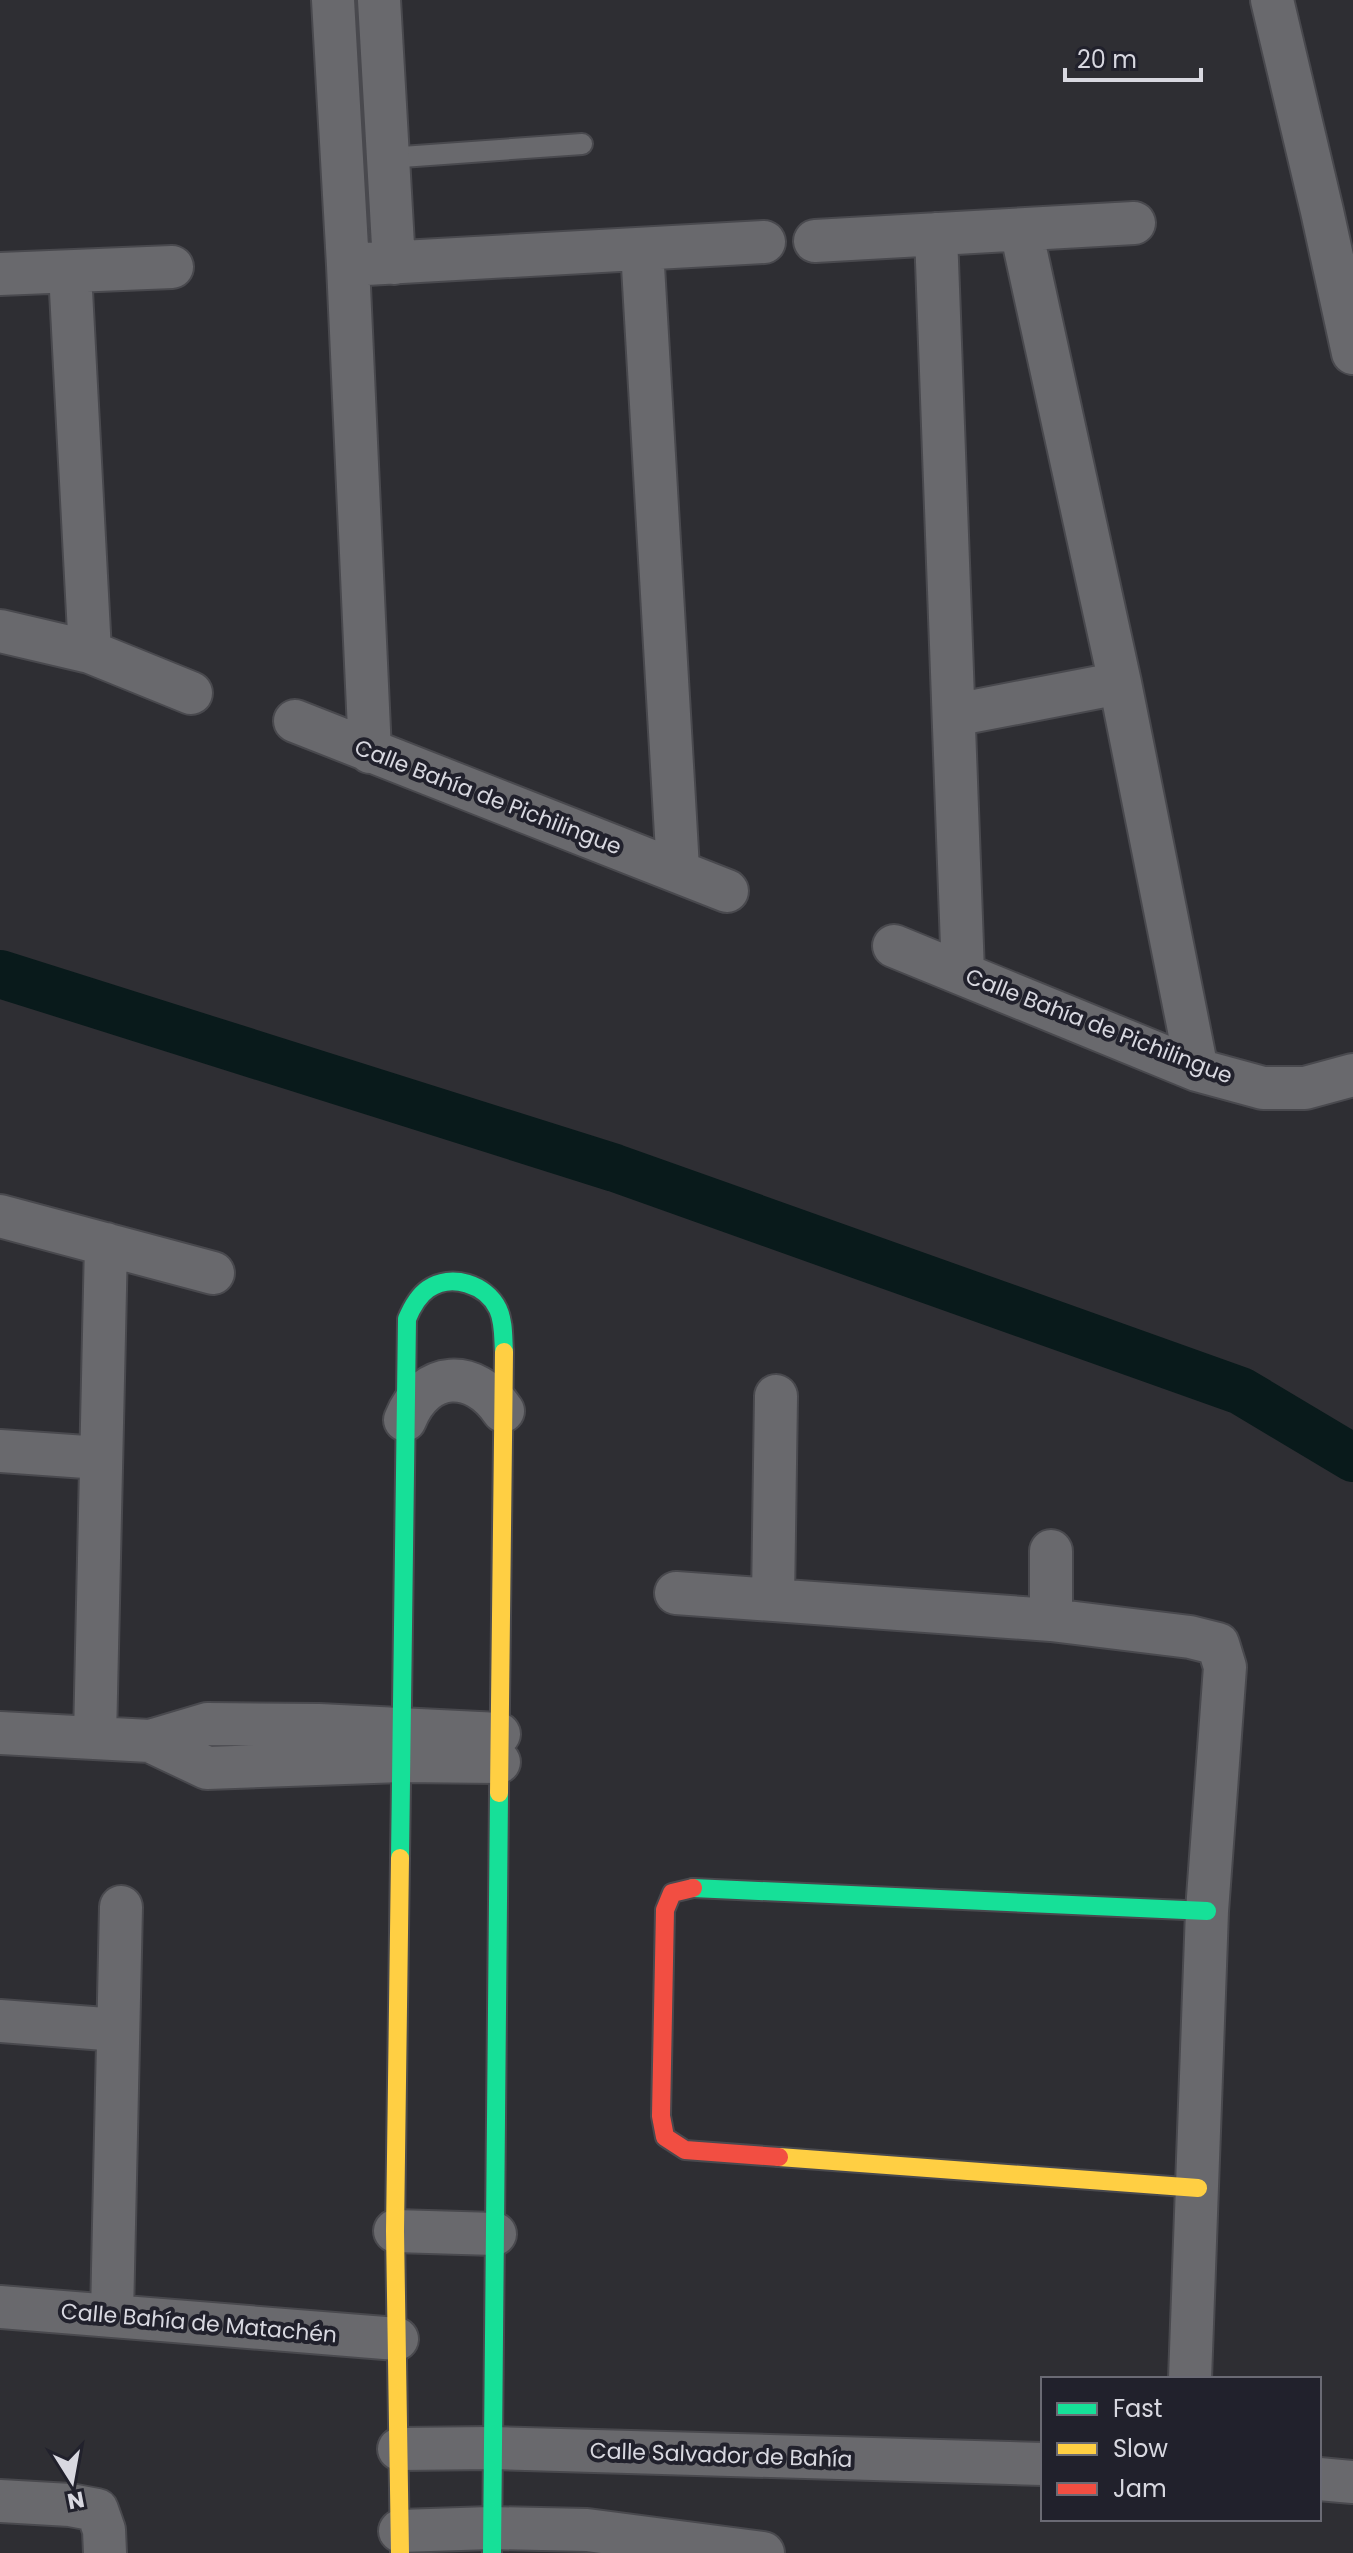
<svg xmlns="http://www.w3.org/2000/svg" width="1353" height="2553" font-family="Poppins,sans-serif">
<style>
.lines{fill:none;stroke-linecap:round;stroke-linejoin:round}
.canal{stroke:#091a1b;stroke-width:48}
.lane-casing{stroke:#49494e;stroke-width:24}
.street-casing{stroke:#49494e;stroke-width:46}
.fast-casing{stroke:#49494e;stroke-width:22}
.slow-casing{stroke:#49494e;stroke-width:22}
.jam-casing{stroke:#49494e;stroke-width:22}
.lane{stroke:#69696d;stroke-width:20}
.street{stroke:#69696d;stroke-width:42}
.fast{stroke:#16e098;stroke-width:18}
.slow{stroke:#ffcf43;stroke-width:18}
.jam{stroke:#f24e42;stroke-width:18}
.labels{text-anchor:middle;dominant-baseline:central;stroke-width:8;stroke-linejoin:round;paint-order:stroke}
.street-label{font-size:22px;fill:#d8d8e0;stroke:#21212c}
</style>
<rect width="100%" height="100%" fill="#2e2e33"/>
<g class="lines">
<path class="canal" d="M0 974 615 1168 1241 1391 1353 1458"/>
<g class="lane-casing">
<path id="lane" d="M388 158 582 144"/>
</g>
<g class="street-casing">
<path id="street" d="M333 0 348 265 370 752
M379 0 394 263
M1272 0 1322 211 1353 353
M1021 230 1120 683 1197 1070
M936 234 963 973
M815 241 1134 223
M642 249 678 869
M348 265 764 242
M70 272 90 652
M0 274 172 267
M0 631 90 652 191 693
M954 715 1120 683
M295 721 727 891
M894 946 1197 1070 1263 1088H1305L1353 1075
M0 1216 213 1273
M405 1420C425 1370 474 1368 503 1411
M0 1451 100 1458
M676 1593 1051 1620 1190 1637 1218 1644 1225 1667 1207 1911 1190 2379
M773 1600 776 1396
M1051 1620V1551
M0 1733 150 1741 207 1724 319 1725 499 1734
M95 1738 106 1244
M150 1741 207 1768 401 1761 499 1762
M0 2021 118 2030
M395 2231 495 2234
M0 2307 397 2339
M112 2315 121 1907
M399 2449 493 2448 1043 2464
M1319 2479 1353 2482
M0 2501 70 2505 97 2510 104 2530 105 2553
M400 2531 491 2528 587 2530 763 2553"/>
</g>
<g class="fast-casing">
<path id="fast" d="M400 1858 407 1319C412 1307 418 1296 428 1289 451 1273 486 1284 498 1309 504 1322 503 1337 504 1352
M693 1888 1207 1911
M492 2553 499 1793"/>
</g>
<g class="slow-casing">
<path id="slow" d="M499 1793 504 1352
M400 1858 395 2231 400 2553
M779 2157 1198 2188"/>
</g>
<g class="jam-casing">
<path id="jam" d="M693 1888 672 1893 665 1910 661 2116 665 2137 685 2150 779 2157"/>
</g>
<use href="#lane" class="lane"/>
<use href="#street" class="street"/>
<use href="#fast" class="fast"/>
<use href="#slow" class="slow"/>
<use href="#jam" class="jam"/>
</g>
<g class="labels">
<g class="street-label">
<text transform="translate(488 797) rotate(21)">Calle Bahía de Pichilingue</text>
<text transform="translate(1099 1026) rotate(21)">Calle Bahía de Pichilingue</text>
<text transform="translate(199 2323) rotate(5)">Calle Bahía de Matachén</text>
<text transform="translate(721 2455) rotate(2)">Calle Salvador de Bahía</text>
</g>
</g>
<rect x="1041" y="2377" width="280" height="144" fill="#21212c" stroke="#6a6a74" stroke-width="2"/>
<rect x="1057" y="2403" width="40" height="12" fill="#16e098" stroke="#6a6a74" stroke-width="2"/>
<text x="1113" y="2417" font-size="24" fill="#d8d8e0">Fast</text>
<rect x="1057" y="2443" width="40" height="12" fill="#ffcf43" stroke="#6a6a74" stroke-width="2"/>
<text x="1113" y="2457" font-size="24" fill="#d8d8e0">Slow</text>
<rect x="1057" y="2483" width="40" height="12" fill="#f24e42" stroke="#6a6a74" stroke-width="2"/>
<text x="1113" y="2497" font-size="24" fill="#d8d8e0">Jam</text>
<g transform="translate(72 2481) rotate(169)" stroke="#21212c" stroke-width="6" paint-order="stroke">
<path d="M0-6L14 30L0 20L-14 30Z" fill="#d8d8e0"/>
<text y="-12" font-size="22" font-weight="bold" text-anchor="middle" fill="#d8d8e0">N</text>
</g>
<path d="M1065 68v12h136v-12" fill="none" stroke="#d8d8e0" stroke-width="4"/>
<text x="1077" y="68" font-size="24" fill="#d8d8e0" stroke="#21212c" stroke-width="6" paint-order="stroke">20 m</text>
</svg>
